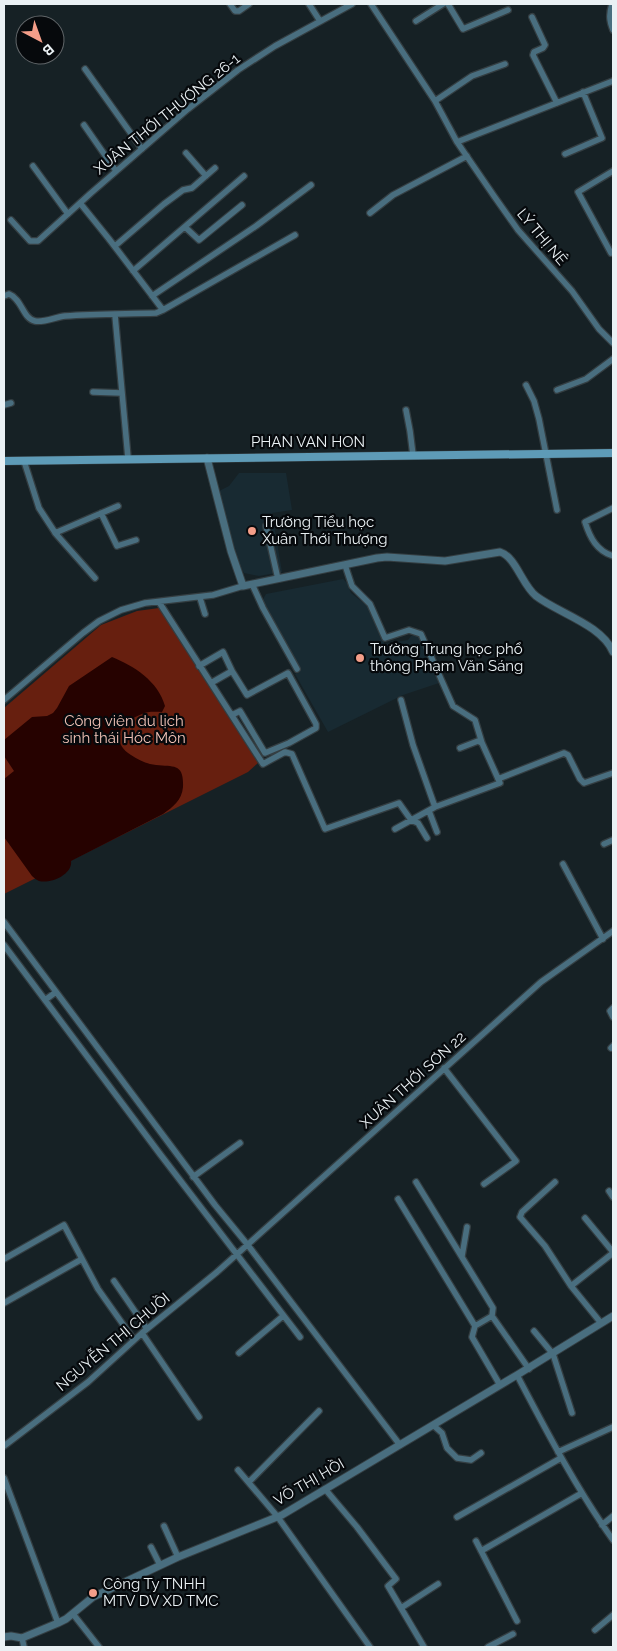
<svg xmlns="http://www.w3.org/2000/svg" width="617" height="1651" font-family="Raleway,sans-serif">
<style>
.built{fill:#182a32}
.green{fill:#671f0f}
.water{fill:#260200}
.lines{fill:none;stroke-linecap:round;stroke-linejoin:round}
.minor-casing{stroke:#343e42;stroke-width:8}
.tertiary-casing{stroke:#343e42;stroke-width:9}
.secondary-casing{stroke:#343e42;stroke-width:9}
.minor{stroke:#496e7f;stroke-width:5.5}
.tertiary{stroke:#496e7f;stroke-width:7}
.secondary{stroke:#5e9bb7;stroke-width:8}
.poi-dot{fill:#f49e89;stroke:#06090c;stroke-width:2}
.labels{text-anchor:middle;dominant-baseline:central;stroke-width:4.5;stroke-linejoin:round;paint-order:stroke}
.street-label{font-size:15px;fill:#eaf1f4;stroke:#06090c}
.poi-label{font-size:15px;fill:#eaf1f4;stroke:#06090c;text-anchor:start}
.park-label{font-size:15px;fill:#f1c2b6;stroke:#06090c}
</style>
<rect width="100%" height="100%" fill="#162125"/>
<path class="built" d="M239 473H286L292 510 272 513 282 572 259 576 244 573 238 563 219 491 229 486Z
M343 579 347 583 351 593 370 608 378 631 385 644 408 640 411 636H420L439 683 403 695 328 732 295 674 300 671 262 601 266 594Z"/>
<path class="green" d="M159 608 258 763 248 772 4 894V708L101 625 137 611Z"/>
<path class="water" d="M112 657C134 666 158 681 165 706L162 712C156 712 148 711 142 714 122 721 108 740 131 755 138 760 147 764 156 765 174 767 184 763 183 787 182 800 173 807 163 814L71 861C73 874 51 884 39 881 38 881 33 877 32 876L4 837V779L14 771 4 756V740L32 717 47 716 53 713 57 708 69 686Z"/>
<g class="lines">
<g class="minor-casing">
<path id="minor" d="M230 4 235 11H239L249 4
M309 4 320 21
M371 4 435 101 457 142 494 196 518 230 572 291 599 329 613 343
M448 4 463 29 508 10
M612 4C609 14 609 20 613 30
M532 17 545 45 543 48 534 52 533 55 557 103
M416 21 443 4
M85 69 142 149
M435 101 472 76 505 64
M84 125 116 171
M457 142 613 81
M186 153 206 176
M565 154 602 138 583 92
M33 166 68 214
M80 203 109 239 163 310
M370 213 393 195 467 156
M11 220 30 241H38L91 193 188 109 238 70 275 46 352 4
M185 227 199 240 242 205
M115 246 164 204 183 190 192 188 215 168
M611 253 578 192 613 171
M133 271 244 176
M4 296 9 294C22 299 23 319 35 321 43 323 56 317 65 316 95 314 126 314 156 313L163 310 295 235
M152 296 256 226 311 185
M115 315 128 458
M526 385 534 401 539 419 557 510
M557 390 586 379 613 359
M93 392 122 393
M4 405 11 403
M406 410 410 431 413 455
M24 461 39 508 56 534 95 578
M613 508 585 522C590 538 597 551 613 556
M101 513 117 546 136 540
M266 526 278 579
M55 533 118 506
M345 565 352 586 370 604 385 638 409 630 421 634 453 706 475 720 482 743
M252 584 263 608 297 669
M200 598 205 614
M159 602 263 764 285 752 292 754 325 829 399 803 411 820 418 823 427 838
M199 666 223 652 232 671
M211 683 232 671 247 695 288 673 316 724V728L289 743 265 753 240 711 232 715
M4 700 83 633 99 621 121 610 145 603 213 595 243 586
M401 700 413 745 435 807 500 783 482 743 478 741 460 748
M498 779 564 753 568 755 580 779 584 783 613 773
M429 811 437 832
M395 829 435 807
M604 844 613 840
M563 864 603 939
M4 922 215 1205 247 1244 400 1445
M4 945 45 1000
M56 992 45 1000 160 1154 300 1337
M613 1008 610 1011 613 1017
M611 1048 613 1046
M444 1068 516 1161 484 1184
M193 1177 240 1143
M416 1182 493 1308 492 1316 529 1369
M555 1182 522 1212 520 1217 545 1246 571 1286 601 1323
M609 1191 613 1197
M398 1199 475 1326 492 1316
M585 1218 613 1252
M462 1256 467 1227
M4 1259 64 1225 98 1289 134 1340
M114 1281 147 1329
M571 1286 613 1253
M4 1303 82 1259
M475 1326 472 1337 500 1385
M534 1331 553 1354 572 1413
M142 1333 199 1417
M239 1353 283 1316
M517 1375C547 1432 576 1488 613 1540
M433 1425 442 1433 447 1448 457 1458 471 1460 481 1453
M4 1446 88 1382 142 1333 217 1272 541 982 613 931
M558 1452 613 1427
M238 1470 277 1516 370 1647
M4 1478 58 1623
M249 1482 319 1411
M325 1489 357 1527 396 1579 388 1586 424 1647
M457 1517 561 1458
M602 1525 613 1516
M164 1526 178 1557
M476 1541 517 1621
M151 1547 160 1565
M481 1551 582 1493
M401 1608 438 1584
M73 1614 99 1647
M595 1630 613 1615
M22 1638 24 1647
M488 1647 513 1634"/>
</g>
<g class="tertiary-casing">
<path id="tertiary" d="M207 458 231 551 243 586 377 558 387 557 445 561 500 552C516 557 522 585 536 596 558 613 602 625 613 652
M4 1637 11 1636 22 1638 58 1623 66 1619 93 1597 178 1557 282 1515 517 1375 613 1316"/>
</g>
<g class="secondary-casing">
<path id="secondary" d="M4 461 613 453"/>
</g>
<use href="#minor" class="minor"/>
<use href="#tertiary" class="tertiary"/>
<use href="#secondary" class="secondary"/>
</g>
<g class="poi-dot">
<circle cx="252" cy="531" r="5"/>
<circle cx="360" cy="658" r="5"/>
<circle cx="93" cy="1593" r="5"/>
</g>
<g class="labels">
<g class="street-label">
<text transform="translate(167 114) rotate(-39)">XUÂN THỚI THƯỢNG 26-1</text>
<text transform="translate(542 237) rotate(50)">LÝ THỊ NÊ</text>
<text x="308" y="442">PHAN VAN HON</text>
<text transform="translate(413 1080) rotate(-42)">XUÂN THỚI SƠN 22</text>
<text transform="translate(113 1342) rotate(-40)">NGUYỄN THỊ CHUỒI</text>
<text transform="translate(309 1482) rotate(-30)">VÕ THỊ HỒI</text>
</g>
<g class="poi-label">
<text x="262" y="522">Trường Tiểu học<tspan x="262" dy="17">Xuân Thới Thượng</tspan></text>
<text x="370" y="649">Trường Trung học phổ<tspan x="370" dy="17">thông Phạm Văn Sáng</tspan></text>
<text x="103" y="1584">Công Ty TNHH<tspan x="103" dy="17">MTV DV XD TMC</tspan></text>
</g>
<g class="park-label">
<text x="124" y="721">Công viên du lịch<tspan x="124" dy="17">sinh thái Hóc Môn</tspan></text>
</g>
</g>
<rect width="617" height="1651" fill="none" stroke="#eaf1f4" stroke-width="10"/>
<g transform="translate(40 40) rotate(139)"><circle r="24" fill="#06090c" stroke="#616669"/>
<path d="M0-4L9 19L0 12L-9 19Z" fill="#f49e89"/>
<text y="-8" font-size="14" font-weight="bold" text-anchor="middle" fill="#eaf1f4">B</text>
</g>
</svg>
